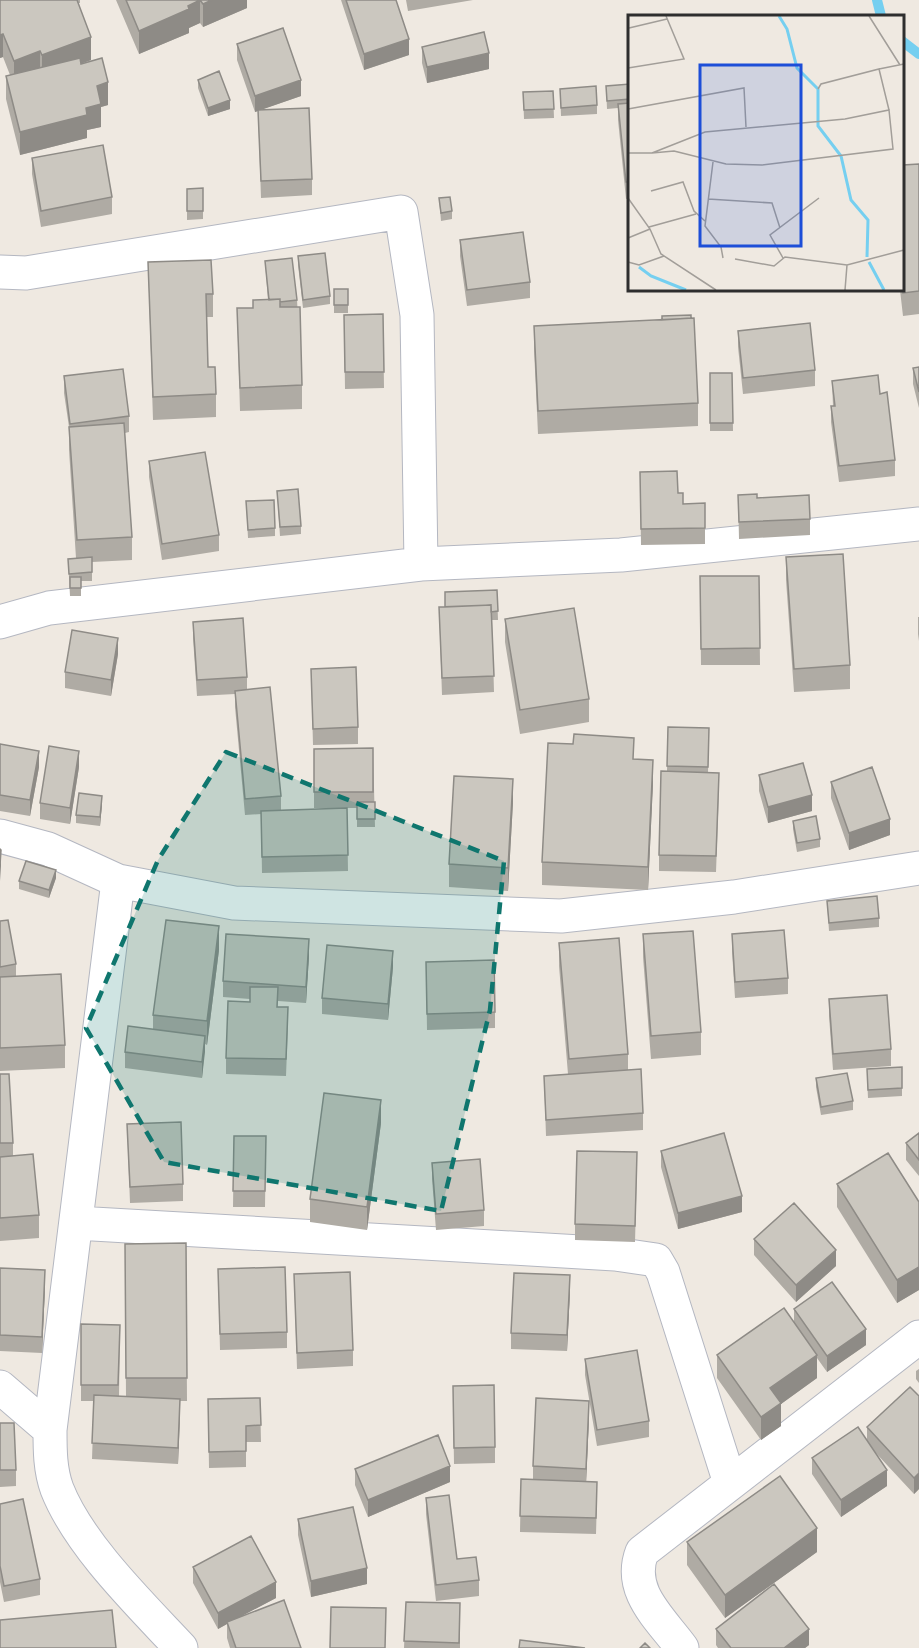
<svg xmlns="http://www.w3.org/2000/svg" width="919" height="1648" font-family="'Public Sans',sans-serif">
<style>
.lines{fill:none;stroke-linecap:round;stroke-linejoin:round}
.stream{stroke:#75cff0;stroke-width:10}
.minor-casing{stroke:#b4b7c1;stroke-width:35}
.minor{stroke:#fff;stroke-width:33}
.wall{fill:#afaba4}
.shaded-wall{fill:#8e8b86}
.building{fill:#cbc7bf;stroke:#8e8b86;stroke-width:1.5}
.marked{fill:#0f766e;fill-opacity:0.2;stroke:#0f766e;stroke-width:4.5;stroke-dasharray:12 8;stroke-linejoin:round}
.inset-river{fill:none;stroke:#75cff0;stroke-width:3}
.inset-road{fill:none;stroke:#a29e99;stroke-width:1.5}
.view{fill:#1d4ed8;fill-opacity:0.15;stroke:#1d4ed8;stroke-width:3}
.inset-edge{fill:none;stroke:#2e2e2e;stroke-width:3}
</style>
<rect width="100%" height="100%" fill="#efe9e1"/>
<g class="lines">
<path class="stream" d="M877 0 881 16
M902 41 919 54"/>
<g class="minor-casing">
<path id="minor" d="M0 272 26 273 401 212 417 315 421 564
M0 622 49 608 421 564 621 555 919 524
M0 836 48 849 118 881 234 903 561 916 734 897 919 868
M118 881 50 1430C50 1450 50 1470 57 1489 79 1545 140 1604 181 1648
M76 1223 615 1254 656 1260 663 1272 730 1483
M0 1387 50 1430
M682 1648C660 1618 627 1591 642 1552L919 1337"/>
</g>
<use href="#minor" class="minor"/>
</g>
<path class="wall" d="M0 0H80V3H78L91 60 81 64 108 105 101 107V127L87 130V138L20 155 6 99V76L10 75 3 57 0 58Z
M116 0H247V8L203 27 200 23 189 28V33L139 54Z
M341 0H396L409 55 364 70Z
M406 0H473L408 11Z
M237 44 301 96 260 110 312 179V195L261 198 258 111 255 112 237 60Z
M422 47 489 69 427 83 422 63Z
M198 80 230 109 208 116 198 88Z
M630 84V198L626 199 618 120V108L607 109 606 86Z
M560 89 597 105V114L561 116Z
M553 91 554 118 524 119 523 92Z
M32 158 112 197V214L41 227 32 174Z
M919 164V314L903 316 900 290H903Z
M203 188V219L187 220V189Z
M439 198 452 211V219L441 221Z
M460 240 530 282V298L467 306 460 256Z
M298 256 330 296V304L303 308 298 265Z
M265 261 297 300 302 385V409L240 411 237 308H253V300H268Z
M148 262 213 294V317H207L208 367 216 394V417L153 420Z
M334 289H348V313H334Z
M383 314 384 388 345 389 344 315Z
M534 326 698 403V426L538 434 534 349Z
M738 331 815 370V386L743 394 738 347Z
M919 367V408L913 384V368Z
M710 373H732L733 431H710Z
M64 376 129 416V432L125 433 132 537V560L92 562V581H81V596H70L68 559 76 558 69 450V427L64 393Z
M832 381 880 394 895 460V476L839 482 831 422V406H833Z
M149 461 219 535V551L162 560 149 477Z
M640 472 678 493 683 504 705 503V544L641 545Z
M277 491 301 526V534L280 536Z
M738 495 757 498 810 519V535L739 539Z
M246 501 275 528V536L248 538Z
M786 557 850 665V689L794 692 786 580Z
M700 576H759L760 665H701Z
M497 590 498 620H492L494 692 442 695 439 607H445Z
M918 617H919V641L918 634Z
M505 619 589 699V722L520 734 505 642Z
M193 622 247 677V690L281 796V810L347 808 348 871 262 873 261 814 245 815 235 707V694L197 696 193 638Z
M118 654 111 696 65 688V672Z
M311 669 358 727V744L313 745Z
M668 727 709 728 708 773 719 789 716 872 659 871V855L667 771Z
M0 744 39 767 30 816 0 811Z
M373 748 375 827H357V808H314V749Z
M634 759 653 783 648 890 542 885V862Z
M79 767 70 824 40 819V803Z
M759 775 812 811 768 823 759 791Z
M831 782 890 835 849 850 831 798Z
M513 802 508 891 449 887V864Z
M102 804 100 826 76 823V815Z
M793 821 820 839V847L797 852 793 829Z
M56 878 49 898 19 889V881Z
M827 901 879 918V927L829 931Z
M0 921 16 964V977L65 1045V1068L0 1071Z
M643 934 701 1032V1055L651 1059 643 957Z
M732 934 788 978V994L735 998 732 951Z
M559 943 628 1054V1070L643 1113V1130L546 1136 544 1076 568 1074 559 966Z
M219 950 207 1045 205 1044 202 1078 125 1068V1052L153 1029V1015Z
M309 956 306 1003 278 1001 277 1007 288 1023 286 1076 226 1074V1058L250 1002V999L223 997V981Z
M426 962 495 1012V1028L427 1030Z
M393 967 388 1020 322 1014V998Z
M829 999 891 1049V1066L833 1070 829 1016Z
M902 1067V1096L868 1098 867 1077Z
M0 1074 13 1143V1156L39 1215V1238L0 1241Z
M816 1078 853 1101V1110L821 1115 816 1087Z
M381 1123 367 1230 310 1222V1199Z
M127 1124 183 1184V1201L130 1203Z
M919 1133V1176L906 1160V1143Z
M234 1136H266L265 1207H233Z
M661 1151 742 1212 678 1229 661 1167Z
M432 1163 484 1210V1226L436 1230 432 1179Z
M637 1168 635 1242 575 1240V1224Z
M837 1184 919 1202V1290L897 1303 837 1207Z
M754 1239 836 1266 796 1302 754 1255Z
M186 1243 187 1401H180L178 1464 92 1459 94 1401H81V1324L120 1325 119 1397H126L125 1244Z
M0 1268 45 1287 42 1353 0 1351Z
M218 1269 287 1332V1348L220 1350Z
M294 1274 353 1350V1366L297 1369Z
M570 1291 567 1351 511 1349V1333Z
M794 1309 866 1345 827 1372 817 1358V1378L781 1404V1426L761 1440 717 1378V1355L794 1322Z
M585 1359 649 1421V1437L597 1446 585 1375Z
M919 1369V1383L916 1379V1371Z
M919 1396V1489L914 1494 874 1451 887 1486 841 1517 812 1474V1458L867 1440V1427Z
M260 1398 261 1442H246V1467L209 1468 208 1399Z
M453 1402 495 1447V1463L454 1464Z
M589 1417 586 1481 597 1498 596 1534 520 1532 521 1479 533 1480V1466Z
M0 1423 16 1470V1486L0 1487Z
M355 1469 450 1482 368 1517 355 1485Z
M426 1498 457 1559 479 1580V1596L436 1601 426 1514Z
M0 1504 40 1579V1595L4 1602 0 1582Z
M298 1519 367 1584 311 1597 298 1535Z
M687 1542 817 1552 725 1618 687 1565Z
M193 1567 276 1598 243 1615 301 1648H230L227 1638V1624L218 1629 193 1583Z
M406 1602 460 1603V1648H404Z
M716 1629 809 1645 805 1648H718L716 1645Z"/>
<path class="shaded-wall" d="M200 0V23L189 28V33L139 54V31L188 6Z
M212 0H247V8L203 27V4Z
M3 34V57L0 58V35Z
M91 37V60L42 78V55Z
M409 39V55L364 70V54Z
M40 51V74L14 84V61Z
M489 53V69L427 83V67Z
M301 80V96L255 112V96Z
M108 82V105L101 107V127L87 130V138L20 155V132L86 108 97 86Z
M230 100V109L208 116V108Z
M118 638V654L111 696V680Z
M39 751V767L30 816V800Z
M79 751V767L70 824V808Z
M653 760V783L648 890V867Z
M513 779V802L508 891V868Z
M812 795V811L768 823V807Z
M102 796V804L100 826V817Z
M890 819V835L849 850V833Z
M1 850V866L0 881V865Z
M56 870V878L49 898V890Z
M219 926V950L207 1045V1021Z
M309 939V956L306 1003V987Z
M393 951V967L388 1020V1004Z
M205 1036V1052L202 1078V1062Z
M381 1100V1123L367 1230V1207Z
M742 1196V1212L678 1229V1213Z
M836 1250V1266L796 1302V1285Z
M919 1267V1290L897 1303V1280Z
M45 1270V1287L42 1353V1337Z
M570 1275V1291L567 1351V1335Z
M866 1329V1345L827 1372V1356Z
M817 1355V1378L781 1404V1426L761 1440V1417L770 1388Z
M180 1399V1416L178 1464V1448Z
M589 1401V1417L586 1485V1469Z
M450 1466V1482L368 1517V1500Z
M887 1470V1486L841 1517V1500Z
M919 1473V1489L914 1494V1478Z
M817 1528V1552L725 1618V1595Z
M367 1568V1584L311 1597V1581Z
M276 1582V1598L227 1624V1622V1624L218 1629V1613Z
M809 1629V1645L805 1648H784Z"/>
<path class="building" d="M0 0H77L91 37 42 55 40 51 14 61 3 34 0 35Z
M126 0H200L188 6 189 9 139 31Z
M200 0H212L203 4Z
M346 0H396L409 39 364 54Z
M283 28 301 80 255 96 237 44Z
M484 32 489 53 427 67 422 47Z
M80 58 81 64 102 58 108 82 97 86 101 104 86 108 87 115 20 132 6 76Z
M219 71 230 100 208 108 198 80Z
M630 84V99L607 101 606 86Z
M596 86 597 105 561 108 560 89Z
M553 91 554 109 524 110 523 92Z
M630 103V182H626L618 104Z
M309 108 312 179 261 181 258 110Z
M103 145 112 197 41 211 32 158Z
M919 164V291L903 293V165Z
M203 188V211H187V189Z
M450 197 452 211 441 213 439 198Z
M523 232 530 282 467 290 460 240Z
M325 253 330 296 303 300 298 256Z
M292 258 297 300 280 302V299L269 300 265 261Z
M211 260 213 294H206L208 367H215L216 394 153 397 148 262Z
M334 289H348V305H334Z
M280 299V307H300L302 385 240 388 237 308H253V300Z
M383 314 384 372H345L344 315Z
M691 315V318L662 320V316Z
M694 318 698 403 538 411 534 326Z
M810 323 815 370 743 378 738 331Z
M919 367V392L913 368Z
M123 369 129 416 70 424 64 376Z
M710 373H732L733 423H710Z
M878 375 880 394 887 392 895 460 839 466 831 406H835L832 381Z
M124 423 132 537 77 540 69 427Z
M205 452 219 535 162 544 149 461Z
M677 471 678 493H683V504L705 503V528L641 529 640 472Z
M298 489 301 526 280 527 277 491Z
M757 494V498L809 495 810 519 739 522 738 495Z
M274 500 275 528 248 530 246 501Z
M843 554 850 665 794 669 786 557Z
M92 557V572L69 574 68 559Z
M700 576H759L760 648 701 649Z
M70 577H81V588H70Z
M497 590 498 611 491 612V605L445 607V592Z
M491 605 494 676 442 678 439 607Z
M574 608 589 699 520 710 505 619Z
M243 618 247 677 197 680 193 622Z
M72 630 118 638 111 680 65 672Z
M356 667 358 727 313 729 311 669Z
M270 687 281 796 245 799 235 691Z
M668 727 709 728 708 767 667 766Z
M574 734 634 738 633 759 653 760 648 867 542 862 548 743 573 744Z
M0 744 39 751 30 800 0 795Z
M49 746 79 751 70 808 40 803Z
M373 748V792H314V749Z
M803 763 812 795 768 807 759 775Z
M872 767 890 819 849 833 831 782Z
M661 771 719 773 716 856 659 855Z
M454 776 513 779 508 868 449 864Z
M79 793 102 796 100 817 76 815Z
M357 802H375V819H357Z
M347 808 348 855 262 857 261 811Z
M816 816 820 839 797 843 793 821Z
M0 849 1 850 0 865Z
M26 861 56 870 49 890 19 881Z
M877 896 879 918 829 923 827 901Z
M8 920 16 964 0 967V921Z
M166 920 219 926 207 1021 153 1015Z
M784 930 788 978 735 982 732 934Z
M693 931 701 1032 651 1036 643 934Z
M226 934 309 939 306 987 223 981Z
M619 938 628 1054 569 1059 559 943Z
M327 945 393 951 388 1004 322 998Z
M494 960 495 1012 427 1014 426 962Z
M61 974 65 1045 0 1048V977Z
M250 987H278L277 1007H288L286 1059 226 1058 228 1001 250 1002Z
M887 995 891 1049 833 1054 829 999Z
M128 1026 205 1036 202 1062 125 1052Z
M902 1067V1088L868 1090 867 1069Z
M641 1069 643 1113 546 1120 544 1076Z
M847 1073 853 1101 821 1107 816 1078Z
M0 1074H9L13 1143H0Z
M324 1093 381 1100 367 1207 310 1199Z
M181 1122 183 1184 130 1187 127 1124Z
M724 1133 742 1196 678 1213 661 1151Z
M919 1133V1160L906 1143Z
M234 1136H266L265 1191H233Z
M577 1151 637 1152 635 1226 575 1224Z
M888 1153 919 1202V1267L897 1280 837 1184Z
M33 1154 39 1215 0 1218V1157Z
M480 1159 484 1210 436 1214 432 1163Z
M794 1203 836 1250 796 1285 754 1239Z
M186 1243 187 1378H126L125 1244Z
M285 1267 287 1332 220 1334 218 1269Z
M0 1268 45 1270 42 1337 0 1335Z
M350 1272 353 1350 297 1353 294 1274Z
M514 1273 570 1275 567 1335 511 1333Z
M832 1282 866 1329 827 1356 794 1309Z
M784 1308 817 1355 770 1388 781 1403 761 1417 717 1355Z
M81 1324 120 1325 118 1385H81Z
M637 1350 649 1421 597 1430 585 1359Z
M494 1385 495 1447 454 1448 453 1386Z
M910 1387 919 1396V1473L914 1478 867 1427Z
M94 1395 180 1399 178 1448 92 1443Z
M260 1398 261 1425 246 1426V1451L209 1452 208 1399Z
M536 1398 589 1401 586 1469 533 1466Z
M0 1423H14L16 1470H0Z
M858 1427 887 1470 841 1500 812 1458Z
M438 1435 450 1466 368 1500 355 1469Z
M780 1476 817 1528 725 1595 687 1542Z
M521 1479 597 1482 596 1518 520 1516Z
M449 1495 457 1559 476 1557 479 1580 436 1585 426 1498Z
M23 1499 40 1579 4 1586 0 1566V1504Z
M353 1507 367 1568 311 1581 298 1519Z
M251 1536 276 1582 218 1613 193 1567Z
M774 1584 809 1629 784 1648H731L716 1629Z
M284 1600 301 1648H236L227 1622Z
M406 1602 460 1603 459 1643 404 1641Z
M331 1607 386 1608 385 1648H330Z
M112 1610 116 1648H0V1620Z
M520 1640 585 1648H519Z
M645 1643 650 1648H640Z"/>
<path class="marked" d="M226 752 504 861 490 1010 441 1211 164 1162 86 1028 158 860Z"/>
<g transform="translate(628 15)">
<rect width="276" height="276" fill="#efe9e1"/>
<path class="inset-river" d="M151 1 159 14 169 53 190 74V111L213 141 223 185 240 205 239 242M241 247 256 275M11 252 23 261 58 275"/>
<path class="inset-road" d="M241 1 272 50M1 13 39 4M0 53 56 44 38 1M251 54 276 49M190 74 193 69 251 54 261 95M0 94 116 73 118 112M0 138H24L46 136 98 149 134 150 265 134 261 95 217 104 77 117 24 138M85 147 77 211 93 232 95 243M23 176 55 167 66 196 77 206M0 183 22 214 33 239 88 275M80 184 144 188 152 213M21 212 68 199M0 223 22 214M155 243 142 220 191 183M107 244 146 251 157 242 219 250 276 235M0 247 11 250 36 241M217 275 219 250"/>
<path class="view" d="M72 50H173V231H72Z"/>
<rect width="276" height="276" class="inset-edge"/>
</g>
</svg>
